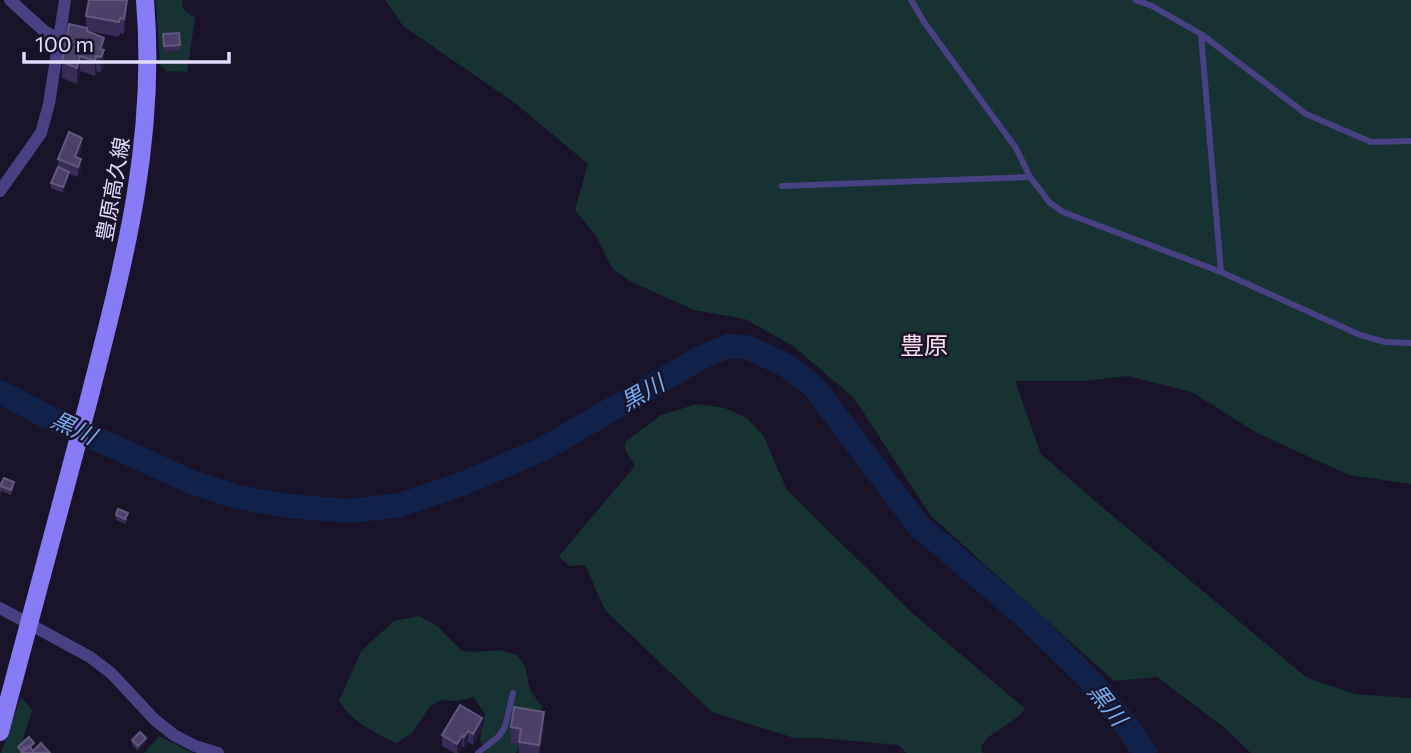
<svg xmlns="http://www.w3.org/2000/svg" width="1411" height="753" font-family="Commissioner,'Noto Sans JP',sans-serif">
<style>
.green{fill:#163233}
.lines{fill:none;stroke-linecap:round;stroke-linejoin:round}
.river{stroke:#11224a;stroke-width:24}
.service{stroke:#484184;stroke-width:6}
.minor{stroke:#484184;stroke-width:12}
.secondary{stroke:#877bf6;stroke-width:18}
.wall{fill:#382d56}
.shaded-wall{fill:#231b3c}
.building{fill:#4a4068;stroke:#62597f;stroke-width:2}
.labels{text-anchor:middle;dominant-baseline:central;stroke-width:5;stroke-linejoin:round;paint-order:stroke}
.street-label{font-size:21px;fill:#e3ddfd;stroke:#181329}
.water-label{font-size:23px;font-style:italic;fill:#72aff5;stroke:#181329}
.quarter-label{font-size:24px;fill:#fddff0;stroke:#181329}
</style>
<rect width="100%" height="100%" fill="#181329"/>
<path class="green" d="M156 0H182L183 9 195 18 187 72 166 71 160 65Z
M385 0H1411V484L1349 475 1257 433 1192 392 1128 376 1084 381H1015L1041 454 1102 507 1307 678 1355 694 1411 698V753H1251L1226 729 1157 677 1114 681 931 516 854 398 793 346 745 319 694 310 630 281 613 269 596 236 575 210 588 164 515 103 403 26Z
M697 404 725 408 748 419 763 435 787 490 910 611 1025 709C1011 727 991 729 981 747L983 753H907L898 745 818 738H794L712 712 606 611C597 596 593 580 585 565L569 566 559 556 635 466 625 450V442L661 415Z
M419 616 437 626 462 651 474 652 500 650 517 655 525 666 530 690 543 708 516 753H484L486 751 480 740 485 714 474 697 457 701 441 700 430 706 412 733 396 743C374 732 351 722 339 700L362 650 394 621Z
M21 697 32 710 19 753H1Z
M159 736 193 753H144Z"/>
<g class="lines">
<path class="river" d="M0 392 46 416 194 483 238 497 289 506 351 511 400 505 462 484 545 448 702 357 729 346 746 347 786 365 814 387 919 526 1028 619 1088 678 1130 730 1145 753"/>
<path class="service" d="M911 0 924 22 1016 148 1030 177 1050 203 1063 212 1221 272 1360 335 1385 342 1411 343
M1135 0 1152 6 1201 34 1306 114 1371 142 1411 141
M1201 34 1221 272
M782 186 1030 177
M478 753 499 736 505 727 513 693"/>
<path class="minor" d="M10 0 43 30 59 40
M0 191 41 133 49 104 65 0
M0 608 90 657 111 673 155 720 174 735 195 746 218 753"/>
<path class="secondary" d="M0 732C29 622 59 513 88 403 123 266 157 143 145 0"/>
</g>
<path class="wall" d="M86 16H127L124 34 120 33 119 37 88 31 104 54V66L101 73 96 71 95 76 80 71 77 84 62 78V62L86 28Z
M179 33 180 50 164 52 163 34Z
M82 148 78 158 81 170 78 177 69 174V177L63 193 51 188V183L58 167V159Z
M0 486 14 487 11 495 1 491 0 498Z
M116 515 128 519 125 524 116 520Z
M511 727H544L540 753H519V744L511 743Z
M482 729 473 745 468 742 464 748 462 746 458 753H455L442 746V735Z
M132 740 146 743 138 751 132 745Z"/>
<path class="shaded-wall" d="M127 0V16L124 34V19Z
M104 38V66L101 73 100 49Z
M80 56V71L77 84V68Z
M96 56V71L95 76V61Z
M82 138V148L75 167V157Z
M81 159V170L78 177V167Z
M69 172V177L63 193V187Z
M544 712V727L540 753H539V745Z
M482 718V729L473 745V734Z
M468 731V742L464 748V737Z
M462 736V746L457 753V744Z
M146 738V743L138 751V746Z"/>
<path class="building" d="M89 0H127L124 19 120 18 119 22 86 16Z
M69 24 87 28V31L104 38 100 49 104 50 101 57 96 56 95 61 80 56 77 68 62 62Z
M179 33 180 45 164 46 163 34Z
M69 132 82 138 75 157 81 159 78 167 58 159Z
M58 167 69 172 63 187 51 183Z
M4 478 14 482 11 490 0 486Z
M118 509 128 513 125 519 116 515Z
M460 705 482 718 473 734 468 731 464 737 462 736 457 744 442 735Z
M514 707 544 712 539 745 519 742 521 729 511 727Z
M140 732 146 738 138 746 132 740Z
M29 737 34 743 30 747 29 746 26 749 24 747 21 751 18 747Z
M41 743 50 753H21L29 746 33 751Z"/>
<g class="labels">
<g class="street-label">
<text transform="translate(112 189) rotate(-80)">豊原高久線</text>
</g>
<g class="water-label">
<text transform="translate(642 392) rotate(-30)">黒川</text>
<text transform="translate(74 427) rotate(25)">黒川</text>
<text transform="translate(1108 704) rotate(52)">黒川</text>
</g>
<g class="quarter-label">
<text x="924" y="344">豊原</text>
</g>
</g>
<path d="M24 52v10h205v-10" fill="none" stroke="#e3ddfd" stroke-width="3.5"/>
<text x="35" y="52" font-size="21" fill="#e3ddfd" stroke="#181329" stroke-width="5" paint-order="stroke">100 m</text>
</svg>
